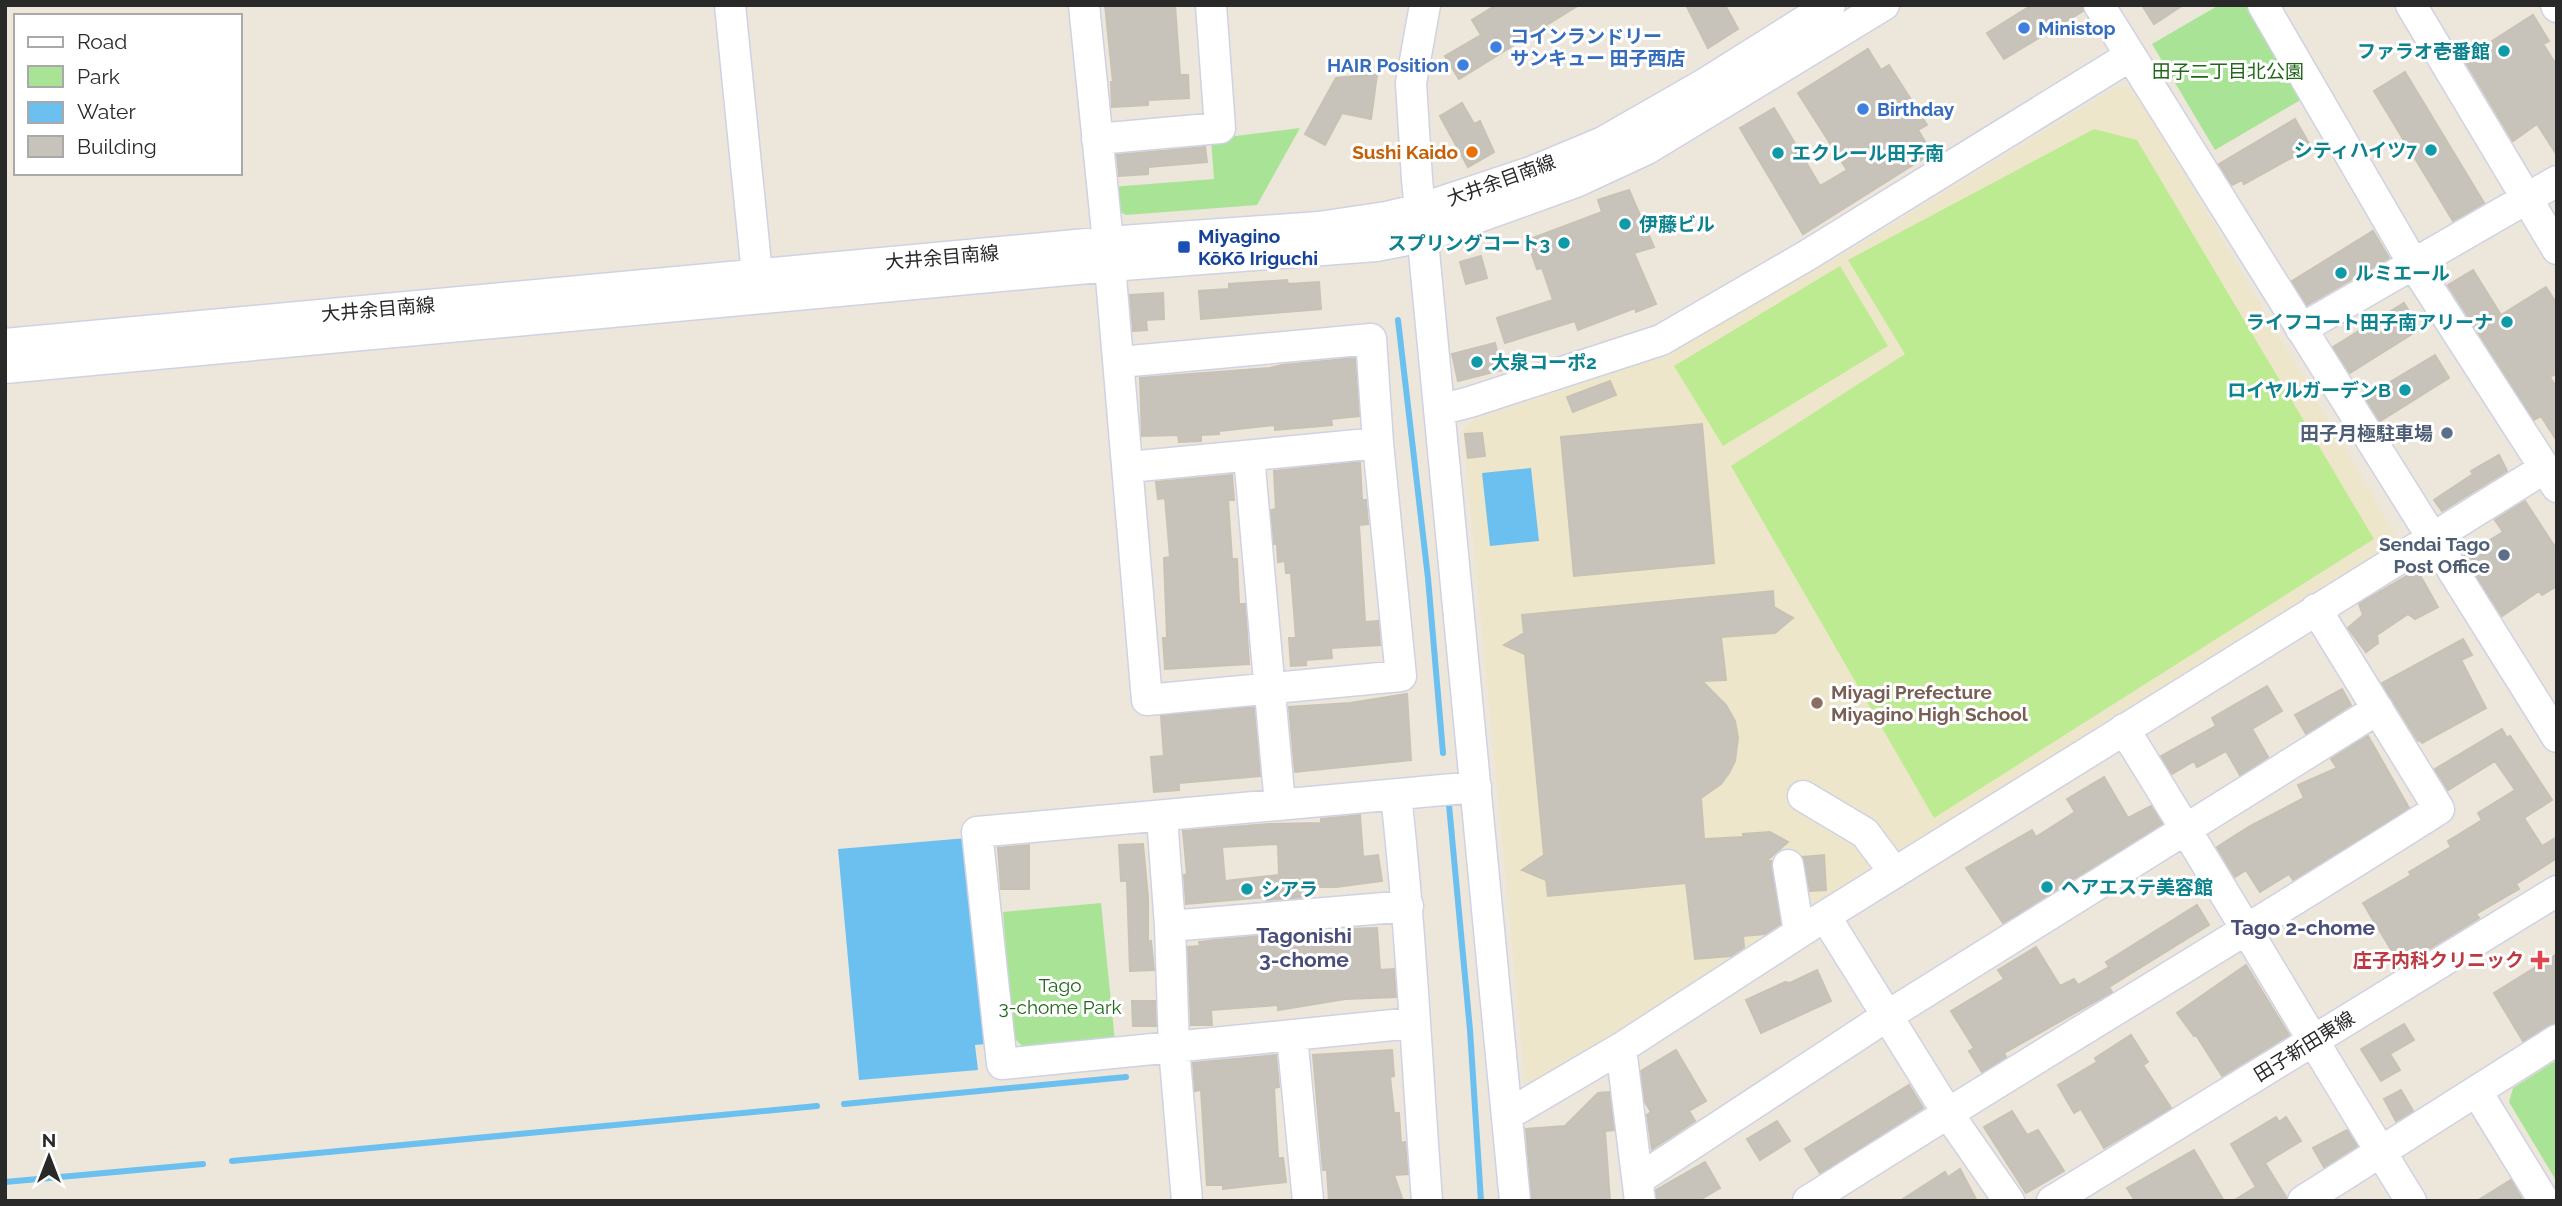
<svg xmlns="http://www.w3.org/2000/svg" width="2562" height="1206" font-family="Raleway,'Noto Sans JP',sans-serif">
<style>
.education{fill:#eee6ca}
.green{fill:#a9e496}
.pitch{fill:#bceb91}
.water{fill:#6bc0f0}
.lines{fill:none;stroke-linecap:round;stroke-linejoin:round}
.stream{stroke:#6bc0f0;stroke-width:6}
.building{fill:#c7c3ba;stroke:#c7c2b4;stroke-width:2;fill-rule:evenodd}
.minor-casing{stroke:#d0d2e3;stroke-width:33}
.minor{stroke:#fff;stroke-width:30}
.shop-dot{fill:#3f7fe0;stroke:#fff;stroke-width:2.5}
.culture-dot{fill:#0f9aa8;stroke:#fff;stroke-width:2.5}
.food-dot{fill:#e8710a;stroke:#fff;stroke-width:2.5}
.transit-dot{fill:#1a4fb4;stroke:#fff;stroke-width:2.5}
.service-dot{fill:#5c6f8a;stroke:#fff;stroke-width:2.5}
.education-dot{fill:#8d6e63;stroke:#fff;stroke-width:2.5}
.health-dot{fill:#e0444e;stroke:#fff;stroke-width:2.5}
.labels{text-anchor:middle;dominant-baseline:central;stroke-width:6;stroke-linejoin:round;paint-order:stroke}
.shop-label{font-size:19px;font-weight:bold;fill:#366cbe;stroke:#fff;text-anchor:start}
.culture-label{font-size:19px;font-weight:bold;fill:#0d838f;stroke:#fff;text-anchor:start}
.park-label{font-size:19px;fill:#216719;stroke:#fff}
.food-label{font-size:19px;font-weight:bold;fill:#c56008;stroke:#fff;text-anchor:end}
.street-label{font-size:19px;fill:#292929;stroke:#fff}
.transit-label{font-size:19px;font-weight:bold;fill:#164399;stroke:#fff;text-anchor:start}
.service-label{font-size:19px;font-weight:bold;fill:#4e5e75;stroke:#fff;text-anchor:end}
.education-label{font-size:19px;font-weight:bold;fill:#785e54;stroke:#fff;text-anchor:start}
.health-label{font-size:19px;font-weight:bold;fill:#be3a42;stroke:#fff;text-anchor:end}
.neighbourhood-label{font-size:21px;font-weight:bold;fill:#494d7a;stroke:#fff}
</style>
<rect width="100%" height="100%" fill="#ece6db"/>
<path class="education" d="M2118 86 2134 88 2399 541 1545 1085 1525 1081 1463 430 1474 419 1656 358 1857 246Z"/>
<path class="green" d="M2219 5H2248L2304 98 2215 150 2152 44Z
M1300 128 1257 205 1126 215 1113 208 1111 187 1214 179 1211 139Z
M1101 903 1115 1041 1026 1050 1013 1037 1003 912Z
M2557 1060V1182L2509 1102 2513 1088Z"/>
<path class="pitch" d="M2094 129 2137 140 2374 539 1934 818 1731 466 1905 354 1848 260Z
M1840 266 1888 346 1723 446 1674 366Z"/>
<path class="water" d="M1531 468 1539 541 1490 546 1482 473Z
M967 838 986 1044 975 1045 978 1070 859 1080 838 849Z"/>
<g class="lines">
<path class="stream" d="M1398 320 1428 578 1443 753
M1449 805 1470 1030 1481 1201
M844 1104 1126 1077
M232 1161 817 1106
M5 1182 203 1164"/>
</g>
<path class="building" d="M1105 5H1175L1180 75H1188L1189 98 1148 100V105L1112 107 1111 82H1113Z
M1496 5H1579L1459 79 1445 56 1481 35 1472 20Z
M1686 5H1725L1738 29 1708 48Z
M2032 5H2082L2083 11 2004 59 1987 33Z
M2142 5H2183L2154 24Z
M2533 15 2549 41 2543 44 2557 66V155L2537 124 2513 141 2464 59Z
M1868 49 1881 70 1889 65 1927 125 1918 130 1932 153 1803 234 1740 128 1774 108 1820 186 1847 170 1798 93Z
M2405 72 2484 203 2453 221 2374 91Z
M1377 74 1371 119 1342 113 1325 145 1305 134 1336 78Z
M1462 103 1474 124 1480 121 1494 152 1468 167 1440 116Z
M2295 119 2311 147 2244 184 2242 180 2232 185 2219 164Z
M1205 147 1207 162 1148 167V174L1119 176 1117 155Z
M1629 190 1654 247 1634 253 1656 304 1636 312 1635 308 1578 330 1575 321 1505 343 1497 318 1553 300 1542 268 1537 269 1527 240 1602 212 1598 200Z
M2373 231 2389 258 2307 305 2292 281Z
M1481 256 1487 278 1466 284 1460 262Z
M2473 270 2501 315 2546 287 2557 304V373L2550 377 2557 388V441L2541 416 2534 420 2448 285Z
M1287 280 1288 284 1319 282 1321 309 1201 319 1199 291 1229 289V284Z
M1163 293 1164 319 1146 320 1147 330 1133 331 1130 295Z
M2404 303 2420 329 2350 373 2333 347Z
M1495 343 1502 370 1458 381 1452 354Z
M2435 355 2449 378 2380 421 2365 397Z
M1355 358 1359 416 1331 419 1332 425 1275 430V425L1219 431V434L1201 435V441L1179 442 1178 435 1142 436 1140 378 1270 368 1282 365Z
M1610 381 1616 395 1573 412 1567 397Z
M1702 424 1714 563 1574 576 1561 437Z
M1482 433 1485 456 1468 458 1465 434Z
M2499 455 2507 471 2442 511 2434 500 2473 474 2471 471Z
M1360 462 1362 500H1366L1368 524 1359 525 1365 622 1378 621 1380 645 1331 648 1332 658 1306 660V665L1291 666 1289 638H1296L1291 573H1286L1285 561 1278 562 1277 544H1274L1271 510 1276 509 1274 471Z
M1232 475 1234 500H1228L1232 559H1237L1239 604H1245L1249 664 1165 669 1163 638H1167L1164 558 1170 557 1165 498 1158 499 1156 482Z
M2525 501 2557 550V586L2542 595 2539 591 2502 616 2464 556 2503 532 2495 520Z
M2417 570 2438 607 2415 619 2408 614 2377 635 2378 643 2366 652 2348 628 2363 615 2359 604Z
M1773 591 1774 607 1793 618 1775 633 1721 637 1726 680 1702 681 1726 705 1735 721 1738 738 1735 761 1729 773 1721 784 1701 798 1704 839 1743 837V834L1770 832 1788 842 1765 862 1771 861 1780 924 1765 934 1743 936 1744 947 1731 956 1695 959 1686 883 1548 896 1546 880 1522 870 1544 855 1525 654 1504 645 1524 633 1522 615Z
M2463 639 2472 655 2461 660 2486 708 2422 743 2420 740 2418 741 2382 683Z
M2267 686 2282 711 2252 729 2268 757 2240 775 2226 751 2197 767 2194 761 2172 774 2161 756 2216 726 2212 718Z
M2342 689 2351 705 2306 734 2295 715Z
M1407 694 1411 760 1295 772 1289 707 1350 703Z
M1254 707 1260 776 1179 783V790L1154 792 1151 757 1164 756 1161 716Z
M2502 729 2507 738 2510 736 2552 800 2524 818 2542 846 2557 837V858L2516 884 2519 889 2476 914 2479 918 2401 966 2363 903 2411 875 2409 872 2451 847 2448 841 2482 820 2478 813 2515 790 2495 761 2448 790 2435 769Z
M2368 736 2409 808 2293 880 2289 874 2260 892 2246 870 2235 877 2217 847 2250 826 2304 798 2298 785 2337 768 2331 759Z
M2104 777 2128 818 2151 806 2162 824 2003 923 1966 868 2032 830 2036 837 2075 812 2067 799Z
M1360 815 1363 857 1378 855 1382 881 1336 887H1303L1304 897 1267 900V897L1186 904 1184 875 1187 874 1183 831 1269 824 1321 823V819ZM1278 844 1279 875 1225 881 1222 847Z
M1143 844 1148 898V942L1151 941 1154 970 1130 971 1127 881H1121L1119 845Z
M1029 845V889H1001L998 848Z
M1824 855 1826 890 1810 891 1803 857Z
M2197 905 2209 925 2109 987 2112 992 2004 1053 2006 1057 1982 1072 1969 1051 1974 1048 1951 1011 2004 979 1998 970 2036 947 2060 986 2074 979 2078 985 2109 967 2106 962Z
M1377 928 1380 970 1394 969 1396 997 1345 999 1278 1010V1005L1211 1010 1212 1025H1191L1188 947 1200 946 1199 942 1215 940 1306 932 1308 942 1349 938 1348 929Z
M2557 954V1023L2548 1025 2523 1041 2494 993Z
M2246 965 2289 1035 2222 1076 2196 1035 2194 1036 2177 1013Z
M1817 970 1831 1001 1761 1033 1746 1000 1785 982 1790 983Z
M1132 1001H1155L1156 1026H1133Z
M2404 1024 2414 1040 2390 1054 2400 1070 2381 1081 2361 1049Z
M2131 1035 2148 1062 2143 1065 2171 1108 2104 1148 2081 1109 2074 1113 2058 1085 2097 1062 2095 1058Z
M1392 1050 1394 1076 1390 1077 1394 1113H1399L1401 1143 1405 1142 1408 1174 1394 1175 1403 1201H1329L1327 1170H1323L1313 1055Z
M1676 1050 1706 1101 1689 1111 1695 1121 1652 1149 1647 1115 1651 1112 1645 1102 1641 1071Z
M1276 1055 1279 1087 1274 1088 1278 1158H1283L1286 1182 1223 1189V1185H1207L1201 1090 1195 1091 1193 1063Z
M1909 1085 1923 1108 1820 1173 1805 1149Z
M2401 1090 2413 1111 2396 1121 2384 1099Z
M1609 1092 1614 1130 1605 1131 1610 1201H1532L1526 1129 1565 1126 1598 1093Z
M2012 1111 2027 1135 2038 1130 2064 1171 2026 1193 1984 1127Z
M2276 1117 2279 1122 2286 1117 2301 1141 2265 1163 2286 1197V1201H2233L2256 1187 2231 1144Z
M1777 1121 1790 1141 1760 1160 1747 1139Z
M2347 1130 2357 1146 2324 1167 2313 1148Z
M2194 1150 2224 1201H2135L2127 1188Z
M1705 1162 1720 1188 1698 1201H1657L1656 1190Z
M1960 1169 1977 1201H1900L1945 1172 1948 1177Z
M2511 1180 2523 1201H2477Z"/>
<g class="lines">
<g class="minor-casing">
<path id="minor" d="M730 5 757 274
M1084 5 1108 242
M1425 5 1411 83 1417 179 1515 1201
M2099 5 2557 737
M2263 5 2414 265 2557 487
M2411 5 2557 249
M2556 5 2557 7
M1097 139 1220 128 1211 5
M1110 266 1147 700 1401 676 1378 443 1371 339 1120 362
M2301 329 2557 181
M5 344 1108 242 1319 227 1386 217 1420 209 1531 172 1603 142 1706 83 1830 5
M5 368 1110 266 1376 246 1423 237 1576 182 1647 149 1884 5
M1439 410 1470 402 1661 340 1806 256 2130 56
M1249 456 1280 805
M1129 467 1378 443
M2124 729C2221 885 2314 1044 2411 1201
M1396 795C1411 930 1417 1066 1427 1201
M1803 796 1865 833 1894 872
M1162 817 1170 926 1174 1048 1187 1201
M1788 865 1799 932
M1825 916 1947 1112 2009 1201
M1170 926 1408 906
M1413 1023 1002 1064 977 832 1476 787
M1292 1036 1308 1201
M1621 1048 1640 1201
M2477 1092 2544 1201
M1507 1115 1621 1048 1825 916 2545 468
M1639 1179 1887 1016 2378 709
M1808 1201C2017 1068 2230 942 2439 809L2316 609
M2052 1201 2557 891
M2303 1201 2557 1040"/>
</g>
<use href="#minor" class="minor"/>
</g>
<g class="shop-dot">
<circle cx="2024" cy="28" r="7"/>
<circle cx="1496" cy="47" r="7"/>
<circle cx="1463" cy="65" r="7"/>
<circle cx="1863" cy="109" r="7"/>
</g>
<g class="culture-dot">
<circle cx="2504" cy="51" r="7"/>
<circle cx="2431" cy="150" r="7"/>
<circle cx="1778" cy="153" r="7"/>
<circle cx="1625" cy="224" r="7"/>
<circle cx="1564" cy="243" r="7"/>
<circle cx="2341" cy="273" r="7"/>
<circle cx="2507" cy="322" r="7"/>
<circle cx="1477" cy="362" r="7"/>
<circle cx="2405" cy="390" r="7"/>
<circle cx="2047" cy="887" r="7"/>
<circle cx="1247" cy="889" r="7"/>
</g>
<circle class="food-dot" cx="1472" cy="152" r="7"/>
<rect class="transit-dot" x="1177" y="240" width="14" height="14" rx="3.5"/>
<g class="service-dot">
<circle cx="2447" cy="433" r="7"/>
<circle cx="2504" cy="555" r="7"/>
</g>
<circle class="education-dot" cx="1817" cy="703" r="7"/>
<path class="health-dot" d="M2536.5 949.5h7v7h7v7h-7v7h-7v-7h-7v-7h7z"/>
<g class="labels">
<g class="shop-label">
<text x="2038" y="28">Ministop</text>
<text x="1510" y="36">コインランドリー<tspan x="1510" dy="22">サンキュー 田子西店</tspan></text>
<text x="1449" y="65" text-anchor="end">HAIR Position</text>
<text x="1877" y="109">Birthday</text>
</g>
<g class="culture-label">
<text x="2490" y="51" text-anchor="end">ファラオ壱番館</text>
<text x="2417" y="150" text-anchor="end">シティハイツ7</text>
<text x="1792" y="153">エクレール田子南</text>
<text x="1639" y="224">伊藤ビル</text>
<text x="1550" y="243" text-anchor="end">スプリングコート3</text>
<text x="2355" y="273">ルミエール</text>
<text x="2493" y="322" text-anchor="end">ライフコート田子南アリーナ</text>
<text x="1491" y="362">大泉コーポ2</text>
<text x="2391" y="390" text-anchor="end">ロイヤルガーデンB</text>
<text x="2061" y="887">ヘアエステ美容館</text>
<text x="1261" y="889">シアラ</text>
</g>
<g class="park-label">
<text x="2228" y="71">田子二丁目北公園</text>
<text x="1060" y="985">Tago<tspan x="1060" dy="22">3-chome Park</tspan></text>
</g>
<g class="food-label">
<text x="1458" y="152">Sushi Kaido</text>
</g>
<g class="street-label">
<text transform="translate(1501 180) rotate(-20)">大井余目南線</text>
<text transform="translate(942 257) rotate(-5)">大井余目南線</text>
<text transform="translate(378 309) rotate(-5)">大井余目南線</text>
<text transform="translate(2304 1046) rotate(-32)">田子新田東線</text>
</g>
<g class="transit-label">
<text x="1198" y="236">Miyagino<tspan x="1198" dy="22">KōKō Iriguchi</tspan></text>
</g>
<g class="service-label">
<text x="2433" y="433">田子月極駐車場</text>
<text x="2490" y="544">Sendai Tago<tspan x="2490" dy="22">Post Office</tspan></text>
</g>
<g class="education-label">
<text x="1831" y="692">Miyagi Prefecture<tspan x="1831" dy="22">Miyagino High School</tspan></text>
</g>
<g class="health-label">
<text x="2524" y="960">庄子内科クリニック</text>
</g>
<g class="neighbourhood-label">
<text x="2303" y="927">Tago 2-chome</text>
<text x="1304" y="935">Tagonishi<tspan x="1304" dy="24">3-chome</tspan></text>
</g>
</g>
<rect width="2562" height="1206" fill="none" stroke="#292929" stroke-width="14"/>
<rect x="14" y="14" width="228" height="161" fill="#ffffff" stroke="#a9a9a9" stroke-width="2"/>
<rect x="28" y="37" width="35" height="10" fill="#ffffff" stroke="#a9a9a9" stroke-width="2"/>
<text x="77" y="49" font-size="21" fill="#292929">Road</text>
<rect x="28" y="66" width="35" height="21" fill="#a9e496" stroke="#a9a9a9" stroke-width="2"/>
<text x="77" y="84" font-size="21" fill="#292929">Park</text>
<rect x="28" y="102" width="35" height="21" fill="#6bc0f0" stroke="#a9a9a9" stroke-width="2"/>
<text x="77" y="119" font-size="21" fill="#292929">Water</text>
<rect x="28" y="136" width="35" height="21" fill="#c7c3ba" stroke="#a9a9a9" stroke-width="2"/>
<text x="77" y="154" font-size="21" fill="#292929">Building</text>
<g transform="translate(49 1157)" stroke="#ffffff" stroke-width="5" paint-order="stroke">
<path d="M0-5L12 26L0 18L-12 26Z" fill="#292929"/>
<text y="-10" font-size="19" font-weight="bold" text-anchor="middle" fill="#292929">N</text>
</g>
</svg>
